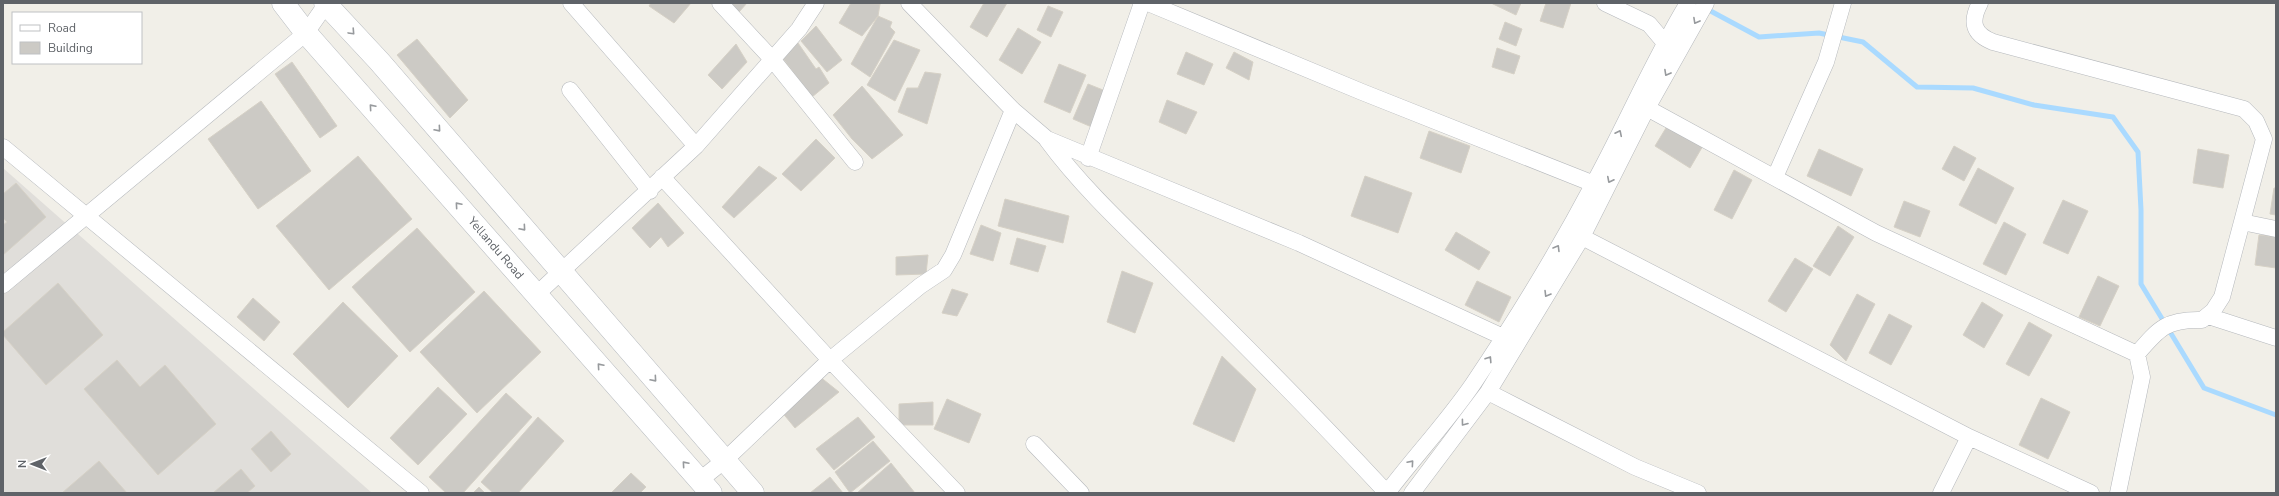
<svg xmlns="http://www.w3.org/2000/svg" width="2279" height="496" font-family="'Nunito Sans',sans-serif">
<style>
.industrial{fill:#e0deda}
.lines{fill:none;stroke-linecap:round;stroke-linejoin:round}
.stream{stroke:#aadaff;stroke-width:5}
.building{fill:#cccac5;stroke:#d6d1c6}
.minor-casing{stroke:#b5b8bc;stroke-width:17}
.secondary-casing{stroke:#b6babf;stroke-width:23}
.minor{stroke:#fff;stroke-width:16}
.secondary{stroke:#fff;stroke-width:22}
.oneway{stroke:#979a9d}
.labels{text-anchor:middle;dominant-baseline:central;stroke-width:4;stroke-linejoin:round;paint-order:stroke}
.street-label{font-size:12px;fill:#5f6368;stroke:#fff}
</style>
<rect width="100%" height="100%" fill="#f1efe8"/>
<path class="industrial" d="M3 168 372 493H3Z"/>
<g class="lines">
<path class="stream" d="M1705 8 1759 37 1819 33 1863 42 1917 87 1973 88 2034 105 2113 117 2138 152 2141 210V284L2204 388 2276 415"/>
</g>
<path class="building" d="M651 3H691L674 23 649 6Z
M725 3H747L739 12Z
M851 3 880 4 878 16 862 36 839 23Z
M984 3H1007L987 37 970 27Z
M1491 3H1521L1516 15Z
M1546 3H1571L1563 28 1540 21Z
M1048 6 1063 12 1051 37 1037 30Z
M878 16 892 22 890 27 895 32 870 77 851 64Z
M1505 22 1522 29 1516 46 1499 39Z
M816 26 842 60 827 72 801 41Z
M1018 28 1041 42 1022 74 999 60Z
M417 39 468 100 450 118 397 55Z
M894 40 920 50 895 101 867 85Z
M798 43 816 69 819 67 829 83 812 97 781 56Z
M736 44 747 62 722 89 708 75Z
M1497 48 1520 56 1514 74 1492 67Z
M1186 52 1213 64 1204 85 1177 74Z
M1234 52 1253 62 1249 80 1226 68Z
M292 62 337 126 320 138 275 74Z
M1059 64 1086 75 1070 113 1044 102Z
M925 72 941 74 927 124 898 112 907 88H918Z
M1088 84 1108 92 1094 128 1073 119Z
M862 86 903 135 872 159 852 139 833 115Z
M1167 100 1197 112 1186 134 1159 122Z
M261 101 311 171 258 209 208 139Z
M1669 123 1704 144 1690 168 1655 146Z
M1429 131 1470 146 1461 173 1420 158Z
M816 139 835 158 801 191 782 174Z
M1954 146 1976 158 1964 181 1942 169Z
M1819 149 1863 169 1851 196 1807 176Z
M2198 149 2229 155 2223 188 2193 183Z
M358 156 412 219 329 290 276 226Z
M759 166 777 178 734 218 722 207Z
M1978 168 2014 188 1996 224 1959 205Z
M1734 170 1752 180 1732 219 1714 210Z
M1365 176 1412 193 1398 233 1351 216Z
M16 183 46 217 3 255V225L7 222 3 218V194Z
M2274 188H2276V215L2270 214Z
M1005 199 1069 216 1063 243 998 226Z
M2063 200 2088 211 2068 254 2043 243Z
M1904 201 1930 211 1920 237 1894 227Z
M658 203 684 233 668 247 661 237 650 248 632 228Z
M2004 222 2026 234 2006 275 1983 264Z
M981 225 1001 233 993 261 970 254Z
M1838 226 1854 237 1830 276 1813 266Z
M417 228 475 292 410 352 352 287Z
M1456 232 1490 252 1479 270 1445 250Z
M2259 235 2276 237V268L2255 265Z
M1017 238 1046 246 1038 272 1010 264Z
M928 255 926 274 896 275V257Z
M1795 258 1813 269 1786 312 1768 301Z
M1122 271 1153 283 1135 333 1107 322Z
M2098 276 2119 286 2100 326 2079 317Z
M1477 281 1511 297 1499 322 1465 305Z
M58 283 103 335 46 385 3 335V332Z
M952 289 968 294 957 316 942 313Z
M484 291 541 352 477 413 420 352Z
M1857 294 1875 304 1846 361 1830 345Z
M253 298 280 322 264 341 237 317Z
M343 302 398 356 348 408 293 354Z
M1982 302 2003 315 1984 348 1963 335Z
M1889 314 1912 326 1891 365 1869 353Z
M2029 322 2052 335 2029 376 2006 364Z
M1222 356 1256 389 1234 442 1193 424Z
M117 360 140 387 165 365 216 424 158 475 84 389Z
M819 376 839 392 795 428 781 411Z
M438 387 467 414 418 465 390 438Z
M506 393 532 417 463 493H446L429 477Z
M2041 398 2070 412 2048 459 2019 445Z
M947 399 981 414 969 443 934 429Z
M933 402V425H899V404Z
M538 417 564 441 518 493H493L481 482Z
M858 417 875 437 834 470 816 449Z
M271 431 291 454 271 472 251 449Z
M873 441 890 461 850 493 835 472Z
M99 461 127 493H62Z
M891 463 915 493H857Z
M241 469 255 486 247 493H213Z
M631 473 646 487 640 493H611Z
M830 477 843 493H810Z
M479 487 485 493H473Z"/>
<g class="lines">
<g class="minor-casing">
<path id="minor" d="M571 3 696 146
M720 3 772 59 855 162
M909 3 1013 110 1047 139 1299 243 1503 337
M1148 3 1362 92 1594 184
M1605 3 1649 24 1665 43
M1980 3C1970 22 1973 34 1993 42L2244 109 2256 121 2264 139 2222 297 2213 311 2202 320C2167 319 2159 328 2137 354
M570 90 650 191
M1647 108 1876 233 2137 354 2142 377 2118 493
M1047 140C1086 193 1137 238 1184 285 1253 353 1321 422 1387 493
M3 147 421 493
M1088 158 1142 3
M662 177 830 360 957 493
M1775 177 1826 62 1843 3
M2242 222 2276 229
M1582 237 1969 437 1941 493
M3 285 306 33 327 3
M537 294 696 146 799 29 816 3
M2208 316 2276 338
M1488 392 1635 467 1698 493
M1969 437 2091 493
M1034 444 1081 493
M700 480 725 460 830 360 920 286 944 270 953 255 1013 110
M1387 493C1415 456 1447 422 1473 384 1516 320 1557 253 1593 185 1626 125 1652 62 1688 3
M1412 493 1488 392 1582 237 1647 108 1706 3"/>
</g>
<g class="secondary-casing">
<path id="secondary" d="M283 3 306 33 711 493
M325 3 379 61 753 493"/>
</g>
<use href="#minor" class="minor"/>
<use href="#secondary" class="secondary"/>
</g>
<defs><path id="oneway-chevron" d="M-2-3.5L2.5 0L-2 3.5" fill="none" stroke-width="1.6" stroke-linecap="round" stroke-linejoin="round"/></defs>
<g class="oneway">
<use href="#oneway-chevron" transform="translate(1696 21) rotate(119)"/>
<use href="#oneway-chevron" transform="translate(352 32) rotate(47)"/>
<use href="#oneway-chevron" transform="translate(1667 73) rotate(119)"/>
<use href="#oneway-chevron" transform="translate(372 107) rotate(-131)"/>
<use href="#oneway-chevron" transform="translate(438 129) rotate(49)"/>
<use href="#oneway-chevron" transform="translate(1619 133) rotate(-64)"/>
<use href="#oneway-chevron" transform="translate(1610 180) rotate(117)"/>
<use href="#oneway-chevron" transform="translate(458 205) rotate(-131)"/>
<use href="#oneway-chevron" transform="translate(523 228) rotate(49)"/>
<use href="#oneway-chevron" transform="translate(1557 248) rotate(-59)"/>
<use href="#oneway-chevron" transform="translate(1547 294) rotate(121)"/>
<use href="#oneway-chevron" transform="translate(1489 359) rotate(-57)"/>
<use href="#oneway-chevron" transform="translate(600 366) rotate(-131)"/>
<use href="#oneway-chevron" transform="translate(654 379) rotate(49)"/>
<use href="#oneway-chevron" transform="translate(1464 423) rotate(127)"/>
<use href="#oneway-chevron" transform="translate(1411 463) rotate(-49)"/>
<use href="#oneway-chevron" transform="translate(685 464) rotate(-131)"/>
</g>
<g class="labels">
<g class="street-label">
<text transform="translate(496 248) rotate(49)">Yellandu Road</text>
</g>
</g>
<rect width="2279" height="496" fill="none" stroke="#5f6368" stroke-width="8"/>
<rect x="12" y="12" width="130" height="52" fill="#ffffff" stroke="#bfc1c3"/>
<rect x="20" y="25" width="20" height="6" fill="#ffffff" stroke="#bfc1c3"/>
<text x="48" y="32" font-size="12" fill="#5f6368">Road</text>
<rect x="20" y="42" width="20" height="12" fill="#cccac5" stroke="#bfc1c3"/>
<text x="48" y="52" font-size="12" fill="#5f6368">Building</text>
<g transform="translate(32 464) rotate(270)" stroke="#ffffff" stroke-width="3" paint-order="stroke">
<path d="M0-3L7 15L0 10L-7 15Z" fill="#5f6368"/>
<text y="-6" font-size="11" font-weight="bold" text-anchor="middle" fill="#5f6368">N</text>
</g>
</svg>
